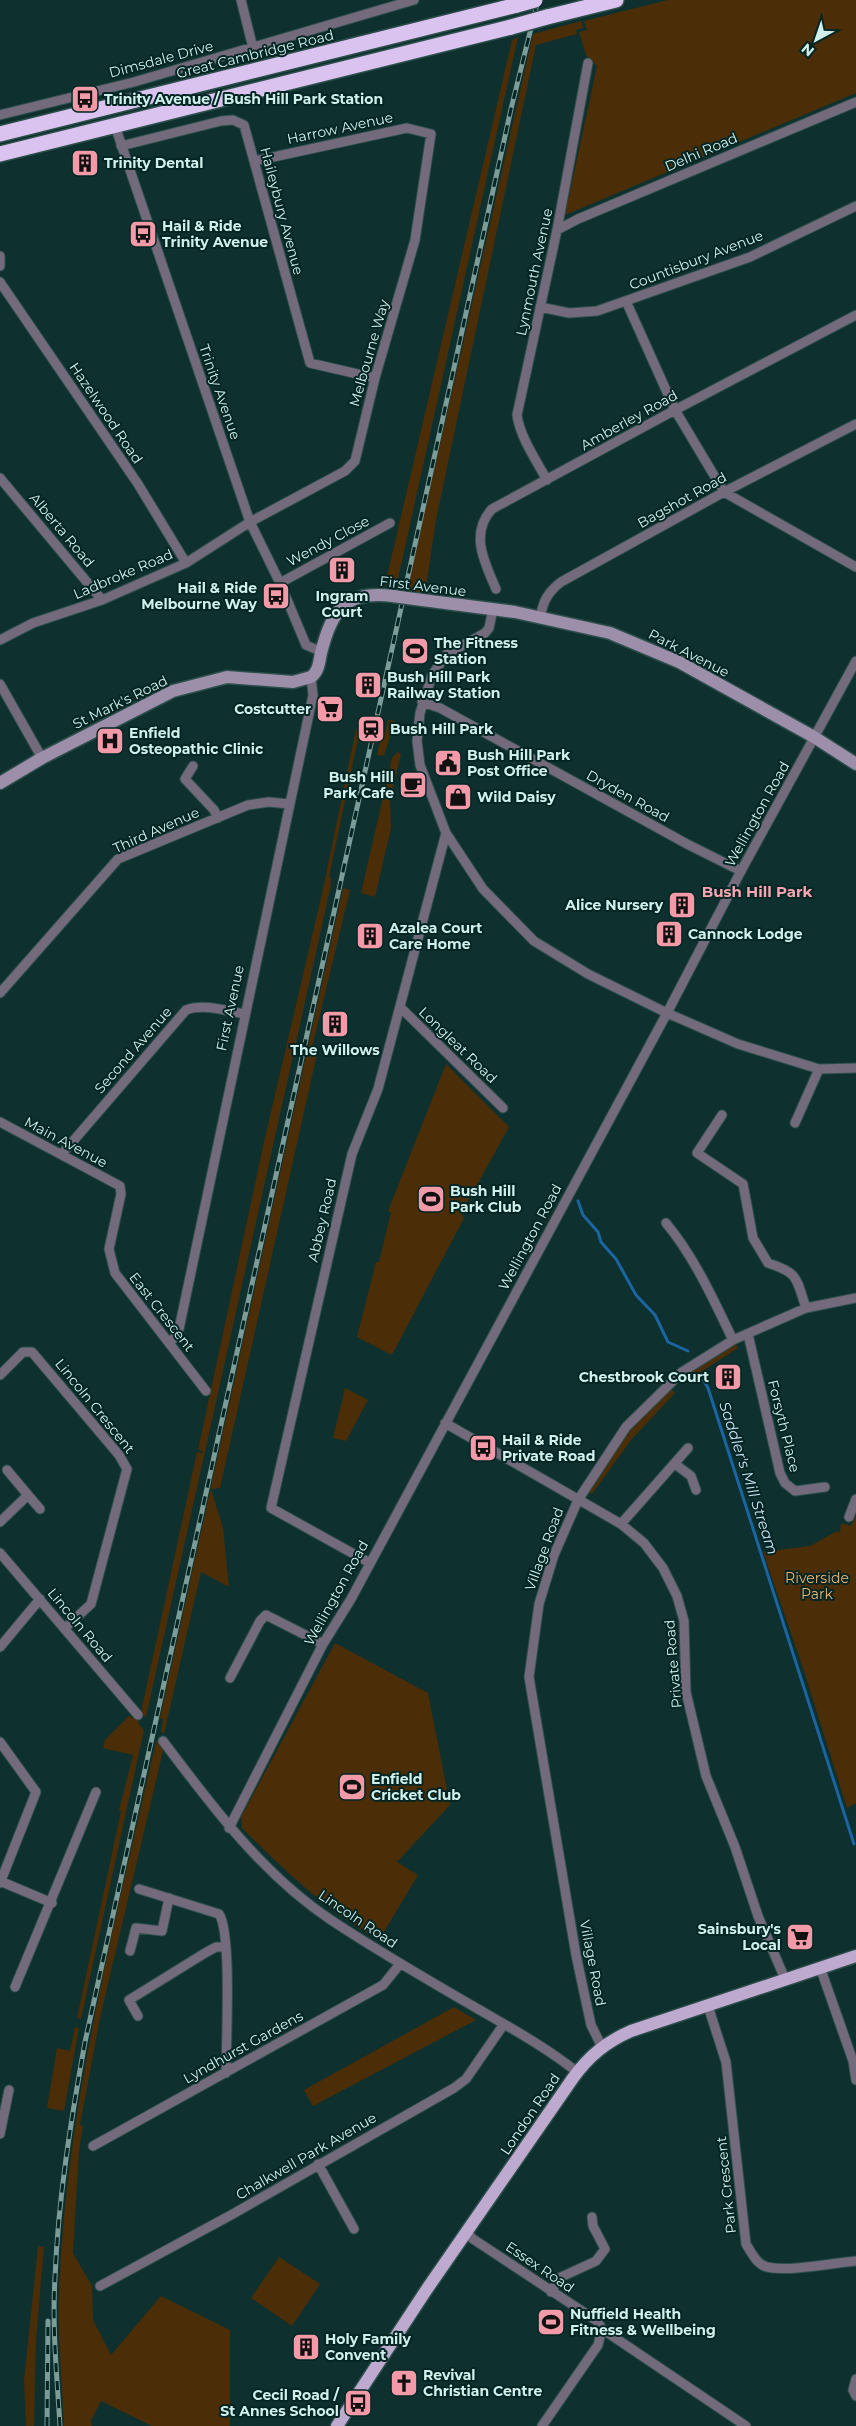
<svg xmlns="http://www.w3.org/2000/svg" width="856" height="2426" font-family="Montserrat,sans-serif">
<style>
.green{fill:#4b2e07}
.lines{fill:none;stroke-linecap:round;stroke-linejoin:round}
.stream{stroke:#1a65a2;stroke-width:3}
.street-casing{stroke:#2d4f4c;stroke-width:11}
.secondary-casing{stroke:#2d4f4c;stroke-width:15}
.primary-casing{stroke:#2d4f4c;stroke-width:15}
.highway-casing{stroke:#2d4f4c;stroke-width:18}
.street{stroke:#736a7c;stroke-width:9}
.secondary{stroke:#9d8eaa;stroke-width:12}
.primary{stroke:#bdaace;stroke-width:12}
.highway{stroke:#dac3ef;stroke-width:15}
.rail-casing{stroke:#7c9c99;stroke-width:5}
.rail{stroke:#032624;stroke-width:3;stroke-dasharray:9;stroke-linecap:butt}
.secondary-bridge-casing{stroke:#2d4f4c;stroke-width:15;stroke-linecap:butt}
.highway-bridge-casing{stroke:#2d4f4c;stroke-width:18;stroke-linecap:butt}
.secondary-bridge{stroke:#9d8eaa;stroke-width:12}
.highway-bridge{stroke:#dac3ef;stroke-width:15}
.labels{text-anchor:middle;dominant-baseline:central;stroke-width:4;stroke-linejoin:round;paint-order:stroke}
.street-label{font-size:14px;fill:#d1f0ec;stroke:#032624}
.poi-label{font-size:14px;font-weight:bold;fill:#d1f0ec;stroke:#032624;text-anchor:start}
.park-label{font-size:14px;fill:#f1b573;stroke:#032624}
.neighbourhood-label{font-size:15px;font-weight:bold;fill:#f8a5b3;stroke:#032624}
.water-label{font-size:15px;font-style:italic;fill:#cde2f6;stroke:#032624}
</style>
<rect width="100%" height="100%" fill="#0e302e"/>
<path class="green" d="M668 0H856V93L565 215 597 66 586 55 579 32 587 30 584 21Z
M581 21 583 28 576 30 577 34 536 45 436 520 425 594 407 591 533 34Z
M518 37 396 588 385 585 512 40Z
M388 720 395 721V736H390L384 756 377 755 382 732 385 733Z
M356 729 360 730 329 877 331 878V885L146 1717 141 1712 197 1452 202 1453V1451L198 1450 264 1142 323 889Z
M397 752 401 754 390 800 391 828 375 897 361 893 392 758Z
M343 888 350 890 311 1052 317 1054 220 1488 211 1489 223 1528 229 1587 201 1572 164 1734 161 1731 163 1719 160 1718Z
M446 1064 509 1127 461 1214 464 1218 392 1355 357 1337 376 1262H379L391 1212 388 1211Z
M736 1344 738 1348 690 1379 686 1375Z
M345 1388 368 1400 346 1441 333 1438Z
M671 1389 675 1393 631 1440 592 1494 586 1491 626 1435Z
M856 1515V1803L847 1808 803 1668 763 1552 810 1546 837 1531 840 1533 841 1523 851 1526Z
M335 1643 428 1693 450 1805 397 1862 418 1875 379 1940C327 1911 284 1870 242 1828L241 1817Z
M129 1716 138 1720 139 1725 144 1730 81 2019 77 2018 121 1811 119 1810 133 1755 103 1748 105 1740Z
M159 1740 164 1747 100 2018 80 2125 83 2126 79 2151 73 2253 92 2286 93 2320 111 2355 161 2296 230 2330V2426H152L101 2401 91 2421 92 2426H64C62 2381 57 2335 59 2290 67 2103 115 1923 156 1742Z
M454 2007 476 2020 313 2106 304 2090Z
M75 2027 79 2028 64 2111 47 2108 57 2048 70 2051Z
M38 2246 44 2247 36 2340 34 2426H26L24 2380Z
M279 2257 320 2284 292 2326 251 2298Z"/>
<g class="lines">
<path class="stream" d="M578 1201 583 1215 598 1232 601 1242 616 1259 636 1295 655 1315 668 1342 688 1351
M702 1378 708 1388 854 1844"/>
<g class="street-casing">
<path id="street" d="M241 0 253 48
M0 115 134 82 414 0
M115 126 250 522 280 583 306 645 322 652
M121 146 221 121 233 120 244 125 310 363 375 378
M557 230 578 219 856 102
M0 256V266
M0 282 138 484 186 563
M626 301 675 410 724 492 856 567
M540 307 569 313 597 311 750 257 856 206
M0 478 102 600
M547 480C536 460 520 437 517 415L557 230 588 63
M280 583 390 523
M496 589C485 563 469 534 492 509L675 410 856 315
M493 609 489 628 485 633 447 654 432 675 420 713 417 741 420 765 446 833 483 889 534 941 588 974 667 1013 738 1044 819 1069 856 1068
M540 618C543 601 548 592 561 582L724 492 856 424
M0 640 33 623 102 600 186 563 250 522 345 471 355 461 375 378 415 240 431 134 407 128 255 161
M0 684 42 758
M422 702 440 708 687 844 741 871
M193 766 185 779 214 810 218 818
M0 993 118 859 248 805 269 802 289 804
M400 1007 503 1108
M722 1115 697 1153 743 1184 753 1238 768 1263C799 1273 796 1278 806 1308
M0 1122 120 1186 121 1194 109 1249 115 1273 206 1391
M795 1123 819 1069
M62 1154 186 1010C203 1003 227 1011 245 1014
M666 1223C695 1258 713 1299 733 1340
M748 1334 780 1473 785 1483 795 1491 825 1487
M169 1343 175 1337 179 1329 313 695 311 677
M0 1375 23 1352H32L119 1455 127 1469 91 1604 65 1628
M445 1423 621 1524 644 1543 663 1568 677 1596 684 1621 686 1692 706 1776 735 1847 758 1916 785 1979
M675 1464 691 1476 696 1490
M28 1495 40 1509
M849 1517 856 1499
M0 1522 28 1495 7 1470
M621 1524 688 1448
M0 1553 138 1715
M370 1563 271 1508 352 1154 378 1089 446 833
M0 1647 40 1599
M230 1678 260 1621 266 1615 323 1644
M163 1741C212 1806 262 1874 331 1920 379 1952 428 1980 478 2009 511 2028 547 2048 577 2072
M0 1742 36 1792 0 1883
M229 1828 323 1644 351 1599 667 1013 741 871 856 661
M0 1881 52 1903
M139 1889 219 1914C232 1932 226 2044 226 2073
M130 1951 136 1928 162 1931 169 1898
M820 1967 853 2061 856 2080
M15 1987 96 1792
M708 2006 726 2062 746 2244C751 2252 757 2265 767 2267 788 2272 833 2263 856 2261
M138 2016 129 2000 205 1953 216 1947H226
M602 2047 591 2025 576 1955 529 1677 539 1604 554 1555 578 1500 626 1427 682 1372 733 1340 806 1308 856 1298
M0 2134 9 2090
M93 2146 383 1985 400 1964
M318 2164 354 2229
M467 2233 473 2239 597 2321 602 2329 746 2426
M100 2286 231 2215 454 2088 466 2079 504 2024
M551 2292 559 2278 596 2261 605 2249 593 2226 592 2217
M856 2379 853 2390 856 2396
M542 2426 598 2345 602 2329"/>
</g>
<g class="secondary-casing">
<path id="secondary" d="M407 598 515 612 610 633 679 662 814 737 856 764
M0 783 42 758 173 691 227 677 293 682 311 677C319 671 319 662 321 653 332 609 346 590 393 596"/>
</g>
<g class="primary-casing">
<path id="primary" d="M337 2426 427 2289 573 2078C589 2056 606 2042 631 2031L856 1956"/>
</g>
<g class="highway-casing">
<path id="highway" d="M547 17 616 0
M0 134 517 5
M0 154 511 27"/>
</g>
<use href="#street" class="street"/>
<use href="#secondary" class="secondary"/>
<use href="#primary" class="primary"/>
<use href="#highway" class="highway"/>
<g class="rail-casing">
<path id="rail" d="M47 2426 48 2321
M60 2426C57 2377 52 2327 55 2278 58 2199 71 2120 85 2042L511 109 538 0"/>
</g>
<use href="#rail" class="rail"/>
<g class="secondary-bridge-casing">
<path id="secondary-bridge" d="M393 596 407 598"/>
</g>
<g class="highway-bridge-casing">
<path id="highway-bridge" d="M517 5 535 0
M511 27 547 17"/>
</g>
<use href="#secondary-bridge" class="secondary-bridge"/>
<use href="#highway-bridge" class="highway-bridge"/>
</g>
<defs>
<g id="bus-square" transform="scale(1.4375)"><rect x="-9" y="-9" width="18" height="18" rx="4" fill="#f39aa9" stroke="#032624"/><path d="M-5-6H5V4H4V6H2V4H-2V6H-4V4H-5ZM-3.5-4V0h7V-4ZM-3.5 1.2v1.5H-2V1.2ZM2 1.2v1.5H3.5V1.2Z" fill="#111"/></g>
<g id="building-square" transform="scale(1.4375)"><rect x="-9" y="-9" width="18" height="18" rx="4" fill="#f39aa9" stroke="#032624"/><path d="M-4-6H4V6H1V3H-1V6H-4ZM-2.5-4.3h1.7v1.8h-1.7ZM.8-4.3h1.7v1.8H.8ZM-2.5-1h1.7V.8h-1.7ZM.8-1h1.7V.8H.8Z" fill="#111"/></g>
<g id="stadium-square" transform="scale(1.4375)"><rect x="-9" y="-9" width="18" height="18" rx="4" fill="#f39aa9" stroke="#032624"/><path d="M0-5a6.5 5 0 1 0 0 10a6.5 5 0 1 0 0-10ZM-3.5-1.8h7v3.6h-7Z" fill="#111"/></g>
<g id="supermarket-square" transform="scale(1.4375)"><rect x="-9" y="-9" width="18" height="18" rx="4" fill="#f39aa9" stroke="#032624"/><path d="M-6-5.5h2.5l.6 2H6L4.5 2H-2.5L-4.4-4H-6ZM-1.5 3.2a1.3 1.3 0 1 0 .1 0ZM3 3.2a1.3 1.3 0 1 0 .1 0Z" fill="#111"/></g>
<g id="station-square" transform="scale(1.4375)"><rect x="-9" y="-9" width="18" height="18" rx="4" fill="#f39aa9" stroke="#032624"/><path d="M-3-6H3Q5-6 5-4V2Q5 4 3 4L4.5 6H3L1.5 4h-3L-3 6H-4.5L-3 4Q-5 4-5 2V-4Q-5-6-3-6ZM-3.5-4v3h7v-3ZM-3.5 1v1.5H-2V1ZM2 1v1.5H3.5V1Z" fill="#111"/></g>
<g id="hospital-square" transform="scale(1.4375)"><rect x="-9" y="-9" width="18" height="18" rx="4" fill="#f39aa9" stroke="#032624"/><path d="M-5-5h3v3.5h4V-5h3V5h-3V1.5h-4V5h-3Z" fill="#111"/></g>
<g id="civic-square" transform="scale(1.4375)"><rect x="-9" y="-9" width="18" height="18" rx="4" fill="#f39aa9" stroke="#032624"/><path d="M-.6-6.5H3V-4.5H.6V-3L4-1V1h2V6H-6V1h2V-1L-.6-3ZM-1.2 2.5V6h2.4V2.5Z" fill="#111"/></g>
<g id="cafe-square" transform="scale(1.4375)"><rect x="-9" y="-9" width="18" height="18" rx="4" fill="#f39aa9" stroke="#032624"/><path d="M-5.5-4.5H6V0H3Q3 3.5 0 3.5H-2.5Q-5.5 3.5-5.5 0ZM3-3.2v2h1.7v-2ZM-6 4.5H4V6H-6Z" fill="#111"/></g>
<g id="shop-square" transform="scale(1.4375)"><rect x="-9" y="-9" width="18" height="18" rx="4" fill="#f39aa9" stroke="#032624"/><path d="M-5-2.5h2.3a2.7 3.5 0 0 1 5.4 0H5L5.5 6h-11ZM-1.5-2.5h3a1.5 2.3 0 0 0-3 0Z" fill="#111"/></g>
<g id="church-square" transform="scale(1.4375)"><rect x="-9" y="-9" width="18" height="18" rx="4" fill="#f39aa9" stroke="#032624"/><path d="M-1.2-6h2.4v3.5h3.3v2.4h-3.3V6h-2.4V-.1h-3.3v-2.4h3.3Z" fill="#111"/></g>
</defs>
<g fill-rule="evenodd">
<use href="#bus-square" x="85" y="99"/>
<use href="#building-square" x="85" y="163"/>
<use href="#bus-square" x="143" y="234"/>
<use href="#building-square" x="342" y="570"/>
<use href="#bus-square" x="276" y="596"/>
<use href="#stadium-square" x="415" y="651"/>
<use href="#building-square" x="368" y="685"/>
<use href="#supermarket-square" x="330" y="709"/>
<use href="#station-square" x="371" y="729"/>
<use href="#hospital-square" x="110" y="741"/>
<use href="#civic-square" x="448" y="763"/>
<use href="#cafe-square" x="413" y="785"/>
<use href="#shop-square" x="458" y="797"/>
<use href="#building-square" x="682" y="905"/>
<use href="#building-square" x="669" y="934"/>
<use href="#building-square" x="370" y="936"/>
<use href="#building-square" x="335" y="1024"/>
<use href="#stadium-square" x="431" y="1199"/>
<use href="#building-square" x="728" y="1377"/>
<use href="#bus-square" x="483" y="1448"/>
<use href="#stadium-square" x="352" y="1787"/>
<use href="#supermarket-square" x="800" y="1937"/>
<use href="#stadium-square" x="551" y="2322"/>
<use href="#building-square" x="306" y="2347"/>
<use href="#church-square" x="404" y="2383"/>
<use href="#bus-square" x="358" y="2403"/>
</g>
<g class="labels">
<g class="street-label">
<text transform="translate(255 54) rotate(-14)">Great Cambridge Road</text>
<text transform="translate(161 59) rotate(-15)">Dimsdale Drive</text>
<text transform="translate(340 128) rotate(-12)">Harrow Avenue</text>
<text transform="translate(701 152) rotate(-23)">Delhi Road</text>
<text transform="translate(282 211) rotate(75)">Haileybury Avenue</text>
<text transform="translate(696 260) rotate(-21)">Countisbury Avenue</text>
<text transform="translate(534 272) rotate(-78)">Lynmouth Avenue</text>
<text transform="translate(369 353) rotate(-74)">Melbourne Way</text>
<text transform="translate(220 392) rotate(71)">Trinity Avenue</text>
<text transform="translate(106 413) rotate(56)">Hazelwood Road</text>
<text transform="translate(629 420) rotate(-29)">Amberley Road</text>
<text transform="translate(682 500) rotate(-29)">Bagshot Road</text>
<text transform="translate(62 530) rotate(50)">Alberta Road</text>
<text transform="translate(328 541) rotate(-28)">Wendy Close</text>
<text transform="translate(123 574) rotate(-23)">Ladbroke Road</text>
<text transform="translate(423 586) rotate(7)">First Avenue</text>
<text transform="translate(689 653) rotate(27)">Park Avenue</text>
<text transform="translate(120 702) rotate(-26)">St Mark's Road</text>
<text transform="translate(628 796) rotate(29)">Dryden Road</text>
<text transform="translate(757 814) rotate(-61)">Wellington Road</text>
<text transform="translate(156 830) rotate(-24)">Third Avenue</text>
<text transform="translate(230 1008) rotate(-78)">First Avenue</text>
<text transform="translate(458 1045) rotate(44)">Longleat Road</text>
<text transform="translate(133 1050) rotate(-49)">Second Avenue</text>
<text transform="translate(66 1142) rotate(28)">Main Avenue</text>
<text transform="translate(322 1220) rotate(-77)">Abbey Road</text>
<text transform="translate(530 1237) rotate(-62)">Wellington Road</text>
<text transform="translate(162 1312) rotate(52)">East Crescent</text>
<text transform="translate(95 1406) rotate(51)">Lincoln Crescent</text>
<text transform="translate(784 1426) rotate(76)">Forsyth Place</text>
<text transform="translate(544 1549) rotate(-70)">Village Road</text>
<text transform="translate(336 1593) rotate(-61)">Wellington Road</text>
<text transform="translate(80 1625) rotate(50)">Lincoln Road</text>
<text transform="translate(673 1664) rotate(-95)">Private Road</text>
<text transform="translate(358 1919) rotate(34)">Lincoln Road</text>
<text transform="translate(593 1963) rotate(79)">Village Road</text>
<text transform="translate(243 2047) rotate(-29)">Lyndhurst Gardens</text>
<text transform="translate(530 2114) rotate(-56)">London Road</text>
<text transform="translate(306 2156) rotate(-30)">Chalkwell Park Avenue</text>
<text transform="translate(726 2185) rotate(-96)">Park Crescent</text>
<text transform="translate(540 2267) rotate(34)">Essex Road</text>
</g>
<g class="poi-label">
<text x="104" y="99">Trinity Avenue / Bush Hill Park Station</text>
<text x="104" y="163">Trinity Dental</text>
<text x="162" y="226">Hail &amp; Ride<tspan x="162" dy="16">Trinity Avenue</tspan></text>
<text x="257" y="588" text-anchor="end">Hail &amp; Ride<tspan x="257" dy="16">Melbourne Way</tspan></text>
<text x="342" y="596" text-anchor="middle">Ingram<tspan x="342" dy="16">Court</tspan></text>
<text x="434" y="643">The Fitness<tspan x="434" dy="16">Station</tspan></text>
<text x="387" y="677">Bush Hill Park<tspan x="387" dy="16">Railway Station</tspan></text>
<text x="311" y="709" text-anchor="end">Costcutter</text>
<text x="390" y="729">Bush Hill Park</text>
<text x="129" y="733">Enfield<tspan x="129" dy="16">Osteopathic Clinic</tspan></text>
<text x="467" y="755">Bush Hill Park<tspan x="467" dy="16">Post Office</tspan></text>
<text x="394" y="777" text-anchor="end">Bush Hill<tspan x="394" dy="16">Park Cafe</tspan></text>
<text x="477" y="797">Wild Daisy</text>
<text x="663" y="905" text-anchor="end">Alice Nursery</text>
<text x="389" y="928">Azalea Court<tspan x="389" dy="16">Care Home</tspan></text>
<text x="688" y="934">Cannock Lodge</text>
<text x="335" y="1050" text-anchor="middle">The Willows</text>
<text x="450" y="1191">Bush Hill<tspan x="450" dy="16">Park Club</tspan></text>
<text x="709" y="1377" text-anchor="end">Chestbrook Court</text>
<text x="502" y="1440">Hail &amp; Ride<tspan x="502" dy="16">Private Road</tspan></text>
<text x="371" y="1779">Enfield<tspan x="371" dy="16">Cricket Club</tspan></text>
<text x="781" y="1929" text-anchor="end">Sainsbury's<tspan x="781" dy="16">Local</tspan></text>
<text x="570" y="2314">Nuffield Health<tspan x="570" dy="16">Fitness &amp; Wellbeing</tspan></text>
<text x="325" y="2339">Holy Family<tspan x="325" dy="16">Convent</tspan></text>
<text x="423" y="2375">Revival<tspan x="423" dy="16">Christian Centre</tspan></text>
<text x="339" y="2395" text-anchor="end">Cecil Road /<tspan x="339" dy="16">St Annes School</tspan></text>
</g>
<g class="park-label">
<text x="817" y="1578">Riverside<tspan x="817" dy="16">Park</tspan></text>
</g>
<g class="neighbourhood-label">
<text x="757" y="891">Bush Hill Park</text>
</g>
<g class="water-label">
<text transform="translate(749 1478) rotate(72)">Saddler's Mill Stream</text>
</g>
</g>
<g transform="translate(816 40) rotate(220)" stroke="#032624" stroke-width="4" paint-order="stroke">
<path d="M0-4L9 19L0 12L-9 19Z" fill="#d1f0ec"/>
<text y="-8" font-size="14" font-weight="bold" text-anchor="middle" fill="#d1f0ec">N</text>
</g>
</svg>
